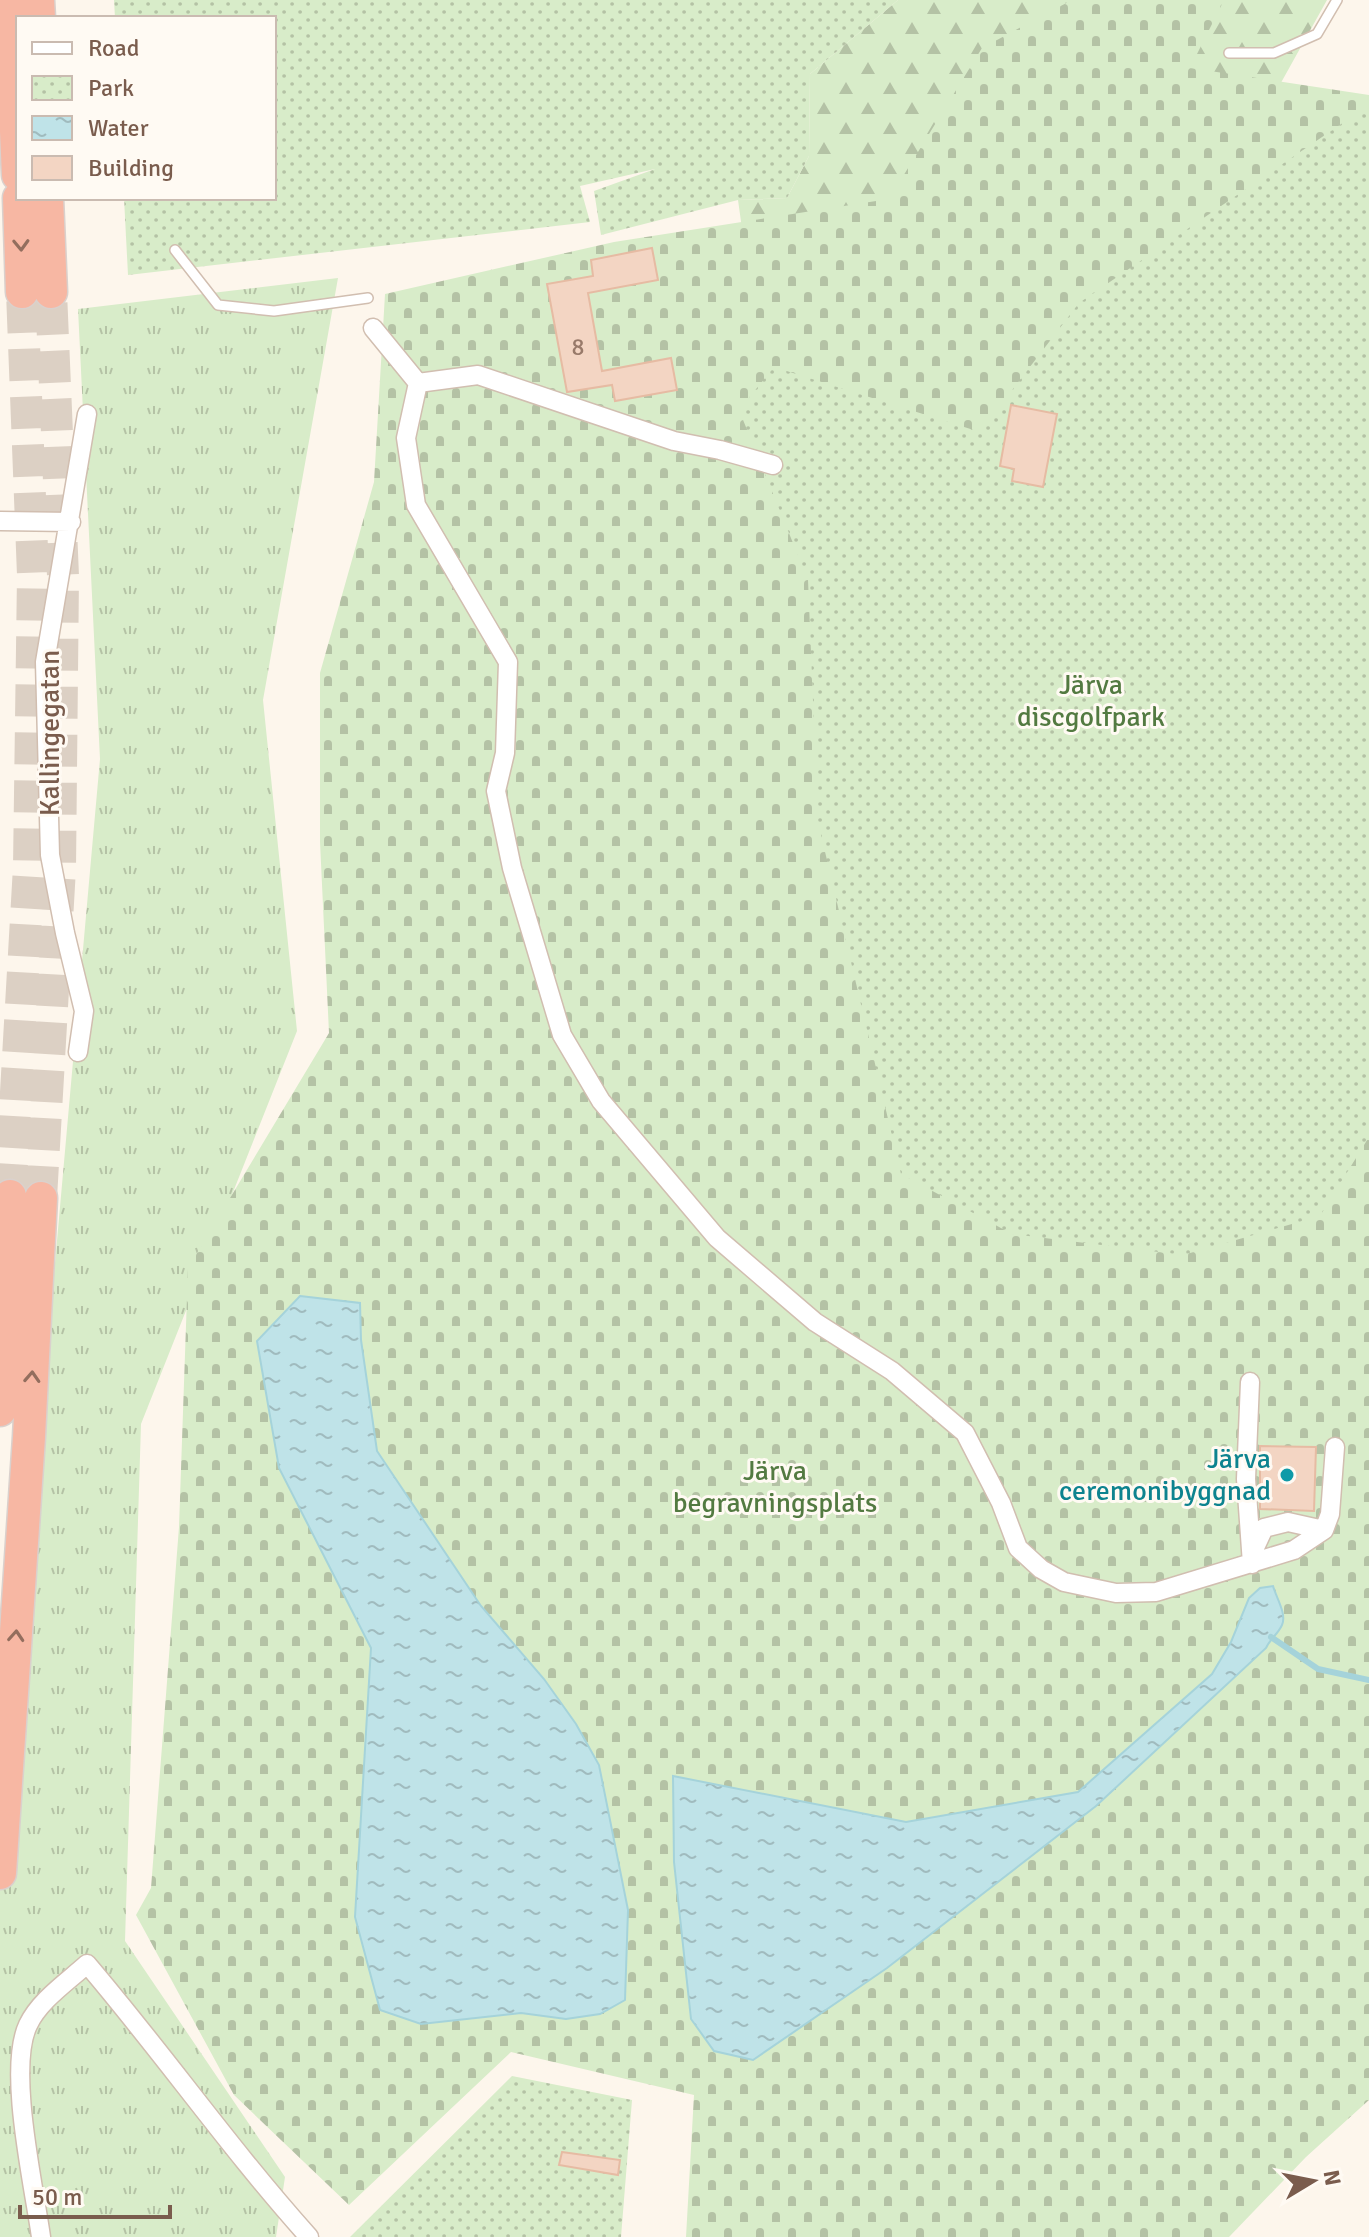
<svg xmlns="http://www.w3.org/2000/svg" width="1369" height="2237" font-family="Signika,sans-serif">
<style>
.grass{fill:url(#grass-tufts)}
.forest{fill:url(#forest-firs)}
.cemetery{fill:url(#cemetery-stones)}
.park{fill:url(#park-dots)}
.water{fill:url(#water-ripples);stroke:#a5d3da;stroke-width:2}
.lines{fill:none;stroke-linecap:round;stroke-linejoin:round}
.stream{stroke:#a5d3da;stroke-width:6}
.building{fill:#f3d5c3;stroke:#e6bba3;stroke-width:2}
.highway-tunnel{stroke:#dcd0c4;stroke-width:32;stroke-dasharray:32 16;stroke-linecap:butt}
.lane-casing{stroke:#d1beb0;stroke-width:12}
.street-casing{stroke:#d1beb0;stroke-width:21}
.highway-casing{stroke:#dad1cd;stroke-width:35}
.lane{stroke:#fff;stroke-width:9}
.street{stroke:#fff;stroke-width:18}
.highway{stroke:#f7b7a3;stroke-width:32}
.oneway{stroke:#936e5e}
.culture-dot{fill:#0f9aa8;stroke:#fffaf3;stroke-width:3}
.labels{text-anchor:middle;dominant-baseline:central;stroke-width:6;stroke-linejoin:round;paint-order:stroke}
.number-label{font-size:24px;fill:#987a6a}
.park-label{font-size:28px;fill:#537a41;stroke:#fffaf3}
.street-label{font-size:28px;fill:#7a5c4d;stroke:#fffaf3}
.culture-label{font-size:28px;fill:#0d838f;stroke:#fffaf3;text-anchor:end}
</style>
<defs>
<pattern id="grass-tufts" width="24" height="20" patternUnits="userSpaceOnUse" patternTransform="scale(2)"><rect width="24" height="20" fill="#d8ecc9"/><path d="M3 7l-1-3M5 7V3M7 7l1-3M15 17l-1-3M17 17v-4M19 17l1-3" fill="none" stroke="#b4c2a5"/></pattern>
<pattern id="forest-firs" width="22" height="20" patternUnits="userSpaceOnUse" patternTransform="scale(2)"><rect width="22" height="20" fill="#d8ecc9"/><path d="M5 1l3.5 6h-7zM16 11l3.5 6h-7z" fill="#b4c2a5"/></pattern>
<pattern id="cemetery-stones" width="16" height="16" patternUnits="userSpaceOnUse" patternTransform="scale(2)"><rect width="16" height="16" fill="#d8ecc9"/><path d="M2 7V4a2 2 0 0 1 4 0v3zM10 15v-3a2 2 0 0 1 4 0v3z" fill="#b4c2a5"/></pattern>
<pattern id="park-dots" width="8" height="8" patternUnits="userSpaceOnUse" patternTransform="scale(2)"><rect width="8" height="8" fill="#d8ecc9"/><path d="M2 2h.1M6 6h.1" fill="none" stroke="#b4c2a5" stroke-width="1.8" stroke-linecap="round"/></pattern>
<pattern id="water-ripples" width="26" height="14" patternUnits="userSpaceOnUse" patternTransform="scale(2)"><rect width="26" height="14" fill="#bfe3e8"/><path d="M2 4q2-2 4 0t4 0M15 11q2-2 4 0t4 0" fill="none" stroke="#a0bbbe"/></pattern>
</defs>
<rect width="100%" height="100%" fill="#fdf6ec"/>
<path class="grass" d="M338 278 263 700 297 1031 141 1424 125 1941 285 2177 276 2237H0V1879L100 759 78 309Z"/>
<path class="forest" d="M898 0H1327L1268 106 744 243 738 200 787 198 809 156 810 74Z"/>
<path class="cemetery" d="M1072 0H1224L1190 68 1369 95V2100L1306 2157 1229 2237H686L694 2095 511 2052 349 2205 234 2095 136 1915 151 1888 179 1527 188 1268 329 1033 320 842V673L374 482 385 294 614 242 889 199 982 48Z"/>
<path class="park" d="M114 0H898L810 74 809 156 787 198 738 200 601 235 594 191 655 169 580 186 590 222 128 275 124 198H274V18H115Z
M1369 105V1137L1320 1216 1183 1255 1012 1234 901 1174 818 822 808 580 739 410 774 367 980 432 1079 303Z
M512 2076 632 2100 621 2237H350Z"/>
<path class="water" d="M300 1296 360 1303 361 1340 377 1451 481 1606 544 1679 576 1724 599 1765 628 1910 625 2000 600 2014 566 2019 521 2013 421 2024 380 2010 355 1917 371 1648 279 1468 257 1341Z
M1273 1586C1276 1597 1287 1614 1282 1625 1278 1634 1270 1639 1266 1648L1096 1806 887 1968 753 2060 714 2051 691 2019 674 1862 673 1776 906 1822 1078 1792 1212 1674 1231 1642 1249 1598 1260 1588Z"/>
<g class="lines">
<path class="stream" d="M1271 1637 1318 1669 1369 1680"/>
</g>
<path class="building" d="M652 248 658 280 588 293 602 371 671 358 677 390 615 401 612 385 567 392 547 284 593 276 591 260Z
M1011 405 1057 414 1043 487 1012 481 1014 469 1000 466Z
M1260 1446 1316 1447 1314 1511 1260 1509Z
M562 2152 620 2160 618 2175 559 2165Z"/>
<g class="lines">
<path class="highway-tunnel" d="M10 1196 29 867 33 575 22 292
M41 1198 60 868 63 576 51 292"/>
<g class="lane-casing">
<path id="lane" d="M1229 53H1274L1317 34 1337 0
M175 250 218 305 274 311 368 298"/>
</g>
<g class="street-casing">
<path id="street" d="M373 328 418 383 478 375 674 441 720 450 773 465
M418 383 406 438 416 505 508 662 505 753 496 791 512 868 562 1035 601 1101 717 1238 815 1322 892 1371 965 1433 1001 1503 1018 1548 1041 1569 1064 1582 1116 1593 1156 1592 1294 1550 1324 1530 1330 1514 1335 1447
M0 521 71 522
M78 1052 84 1011 65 933 50 855 45 662 87 414
M1250 1382 1246 1479 1252 1564
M1252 1554 1264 1528 1288 1522 1324 1530
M41 2237C34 2186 7 2069 28 2025 39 2001 67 1982 87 1964 163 2053 230 2149 309 2237"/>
</g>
<g class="highway-casing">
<path id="highway" d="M10 0 18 175
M38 0 39 18
M19 198 22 292
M47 198 51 292
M0 1410 10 1196
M0 1873 29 1437 41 1198"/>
</g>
<use href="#lane" class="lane"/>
<use href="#street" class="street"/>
<use href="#highway" class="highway"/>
</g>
<defs><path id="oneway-chevron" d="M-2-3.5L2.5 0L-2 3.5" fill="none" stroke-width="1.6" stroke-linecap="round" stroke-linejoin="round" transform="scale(2)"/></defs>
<g class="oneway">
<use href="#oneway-chevron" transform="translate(21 245) rotate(88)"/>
<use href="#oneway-chevron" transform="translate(32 1377) rotate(-87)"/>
<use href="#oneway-chevron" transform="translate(16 1636) rotate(-86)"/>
</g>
<circle class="culture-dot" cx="1287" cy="1475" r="8"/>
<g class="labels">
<g class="number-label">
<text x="578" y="347">8</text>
</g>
<g class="park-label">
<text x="1091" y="685">Järva<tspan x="1091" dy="32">discgolfpark</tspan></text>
<text x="775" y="1471">Järva<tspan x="775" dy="32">begravningsplats</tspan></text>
</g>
<g class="street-label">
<text transform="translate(50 733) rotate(-90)">Kallingegatan</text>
</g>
<g class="culture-label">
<text x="1271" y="1459">Järva<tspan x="1271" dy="32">ceremonibyggnad</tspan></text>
</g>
</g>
<rect x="16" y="16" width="260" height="184" fill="#fffaf3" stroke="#cabbb1" stroke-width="2"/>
<rect x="32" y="42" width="40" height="12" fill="#ffffff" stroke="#cabbb1" stroke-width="2"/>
<text x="88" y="56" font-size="24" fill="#7a5c4d">Road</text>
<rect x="32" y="76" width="40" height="24" fill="url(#park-dots)" stroke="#cabbb1" stroke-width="2"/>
<text x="88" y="96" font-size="24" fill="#7a5c4d">Park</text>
<rect x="32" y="116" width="40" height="24" fill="url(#water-ripples)" stroke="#cabbb1" stroke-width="2"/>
<text x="88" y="136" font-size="24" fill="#7a5c4d">Water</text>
<rect x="32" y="156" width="40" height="24" fill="#f3d5c3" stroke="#cabbb1" stroke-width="2"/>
<text x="88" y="176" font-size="24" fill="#7a5c4d">Building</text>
<g transform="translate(1313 2181) rotate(80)" stroke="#fffaf3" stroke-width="6" paint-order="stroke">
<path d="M0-6L14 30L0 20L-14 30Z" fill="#7a5c4d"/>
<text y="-12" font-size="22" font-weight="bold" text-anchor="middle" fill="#7a5c4d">N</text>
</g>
<path d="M20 2205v12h150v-12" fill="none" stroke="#7a5c4d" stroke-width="4"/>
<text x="32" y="2205" font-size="24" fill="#7a5c4d" stroke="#fffaf3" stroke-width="6" paint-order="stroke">50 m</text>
</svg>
